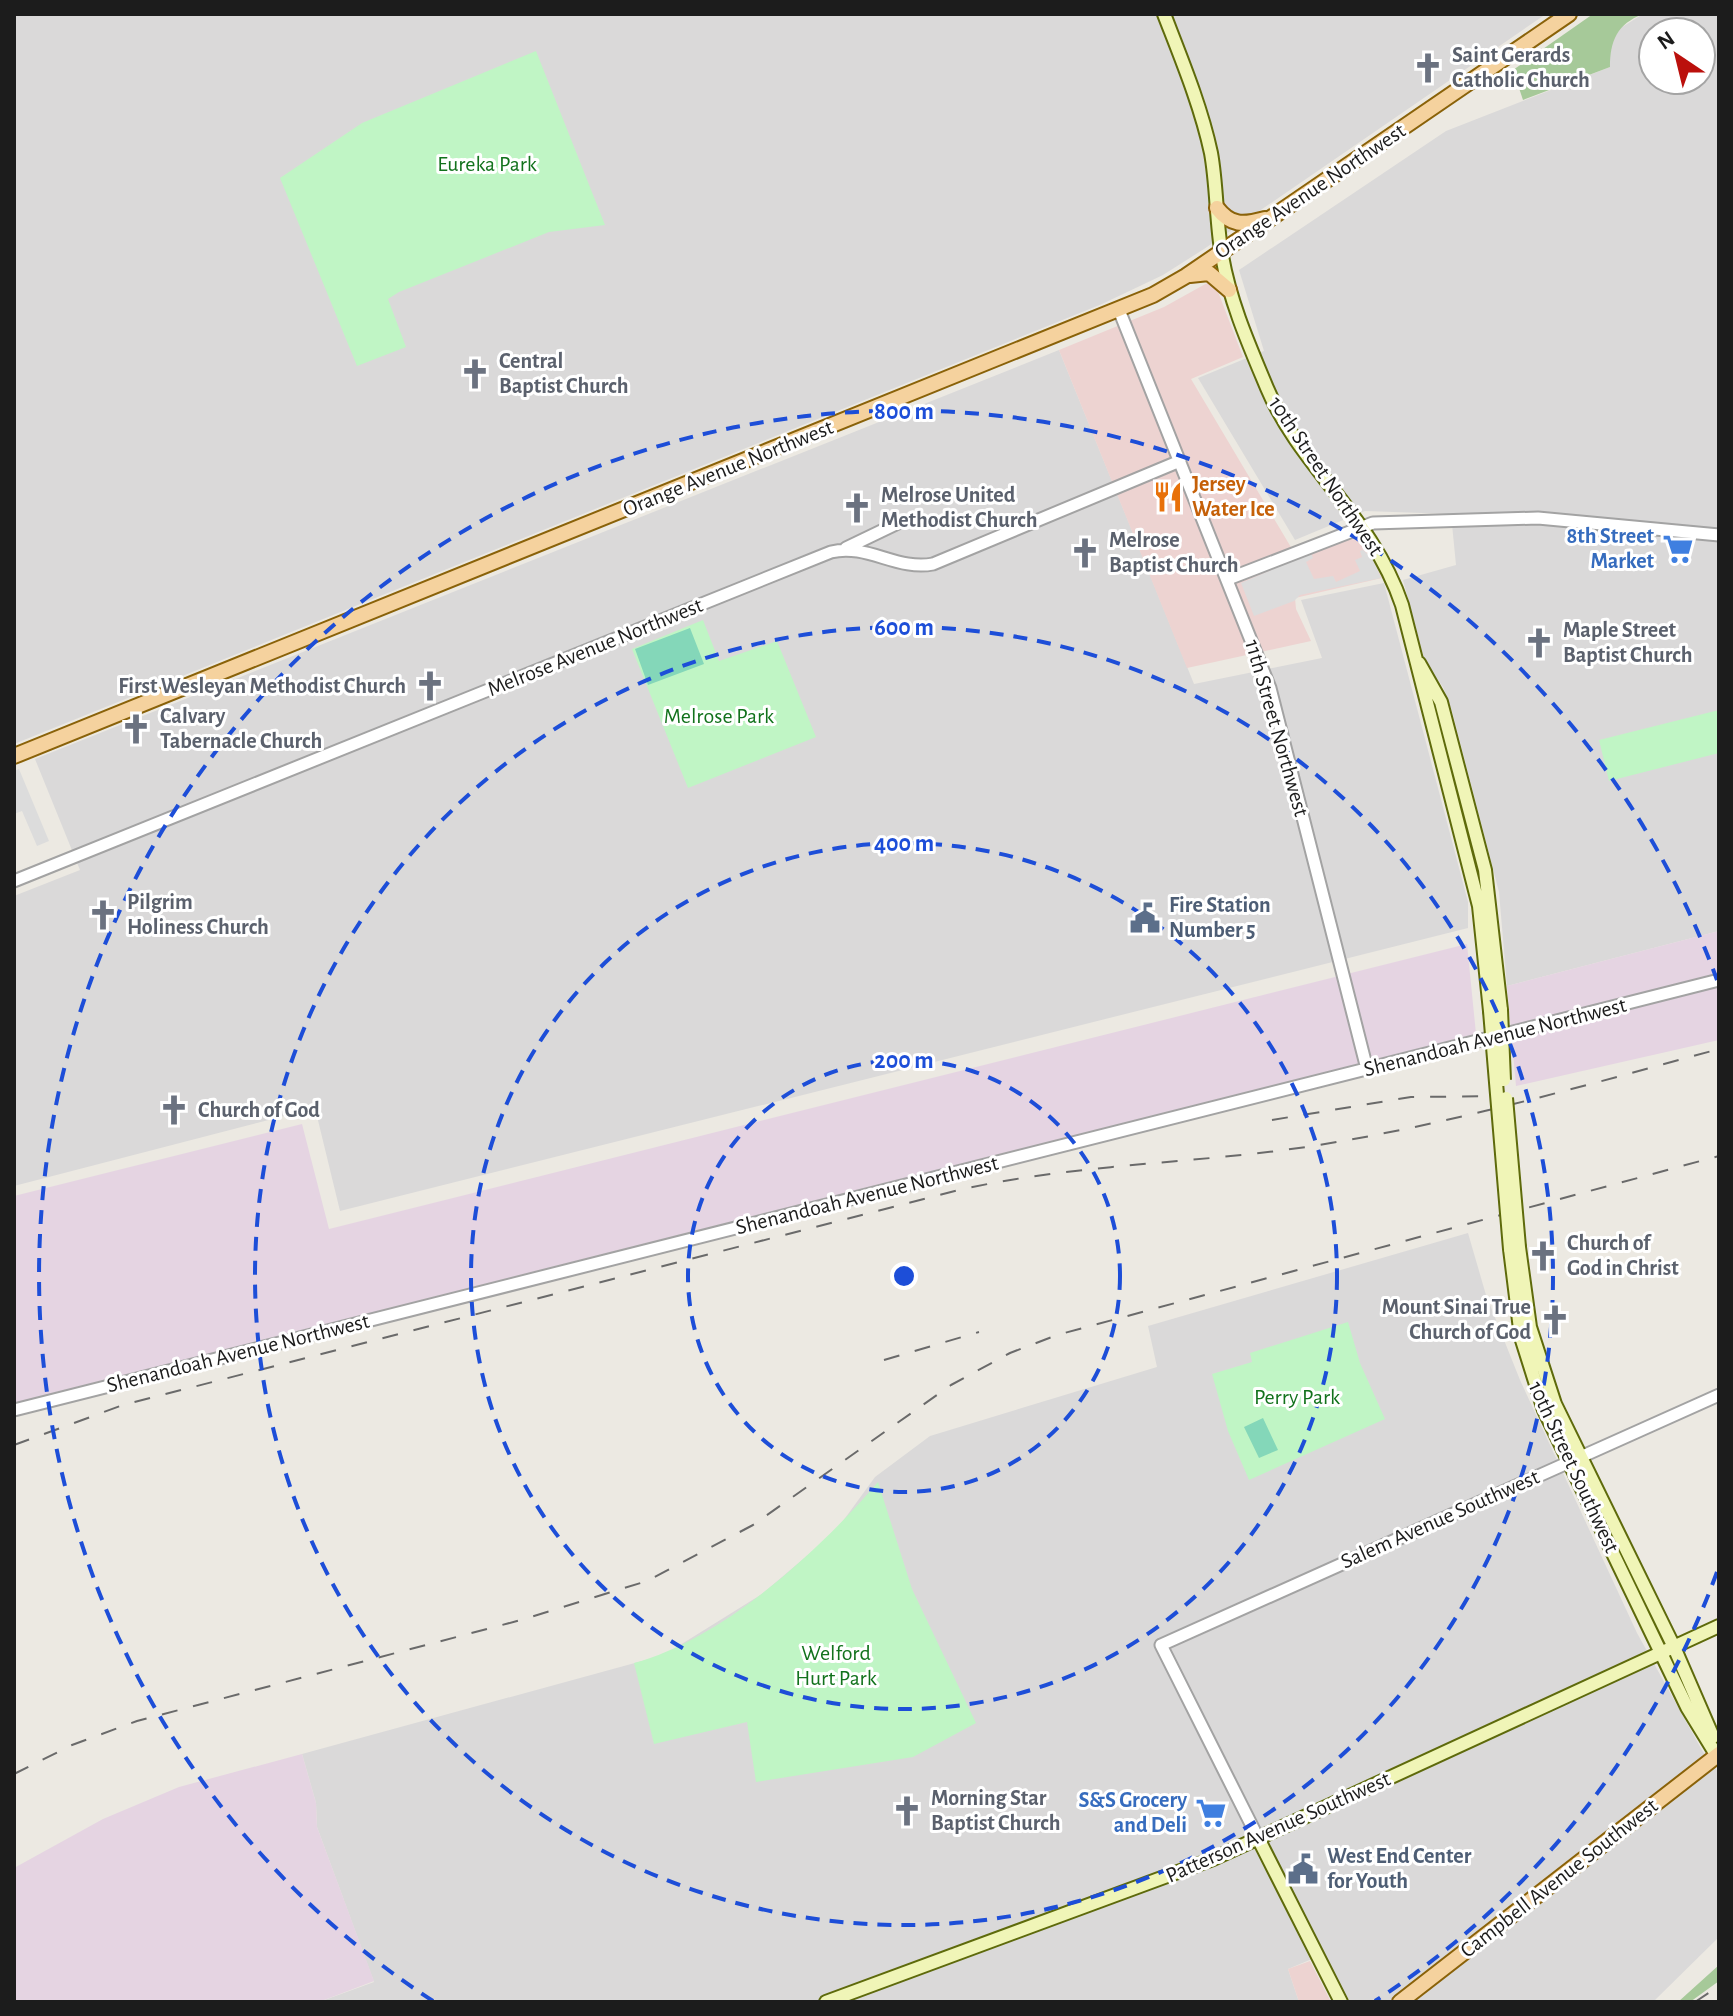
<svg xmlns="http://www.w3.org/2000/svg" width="1733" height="2016" font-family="'Alegreya Sans',sans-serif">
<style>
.residential{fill:#dad9d9;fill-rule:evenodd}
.commercial{fill:#edd3d1}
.industrial{fill:#e5d4e2}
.forest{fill:#a6c999}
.park{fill:#c0f5c5}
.pitch{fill:#84d7b9}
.parking{fill:#dcdcdc}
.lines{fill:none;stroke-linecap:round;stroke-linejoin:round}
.tertiary-casing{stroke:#a3a3a3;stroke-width:15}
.secondary-casing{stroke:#5e6a0b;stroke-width:16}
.primary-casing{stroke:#8a6209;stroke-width:18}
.tertiary{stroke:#fff;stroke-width:11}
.secondary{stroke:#f0f5b7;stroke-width:12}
.primary{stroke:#f5d29e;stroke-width:14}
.rail{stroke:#6a6a6a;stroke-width:2;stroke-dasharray:16 16;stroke-linecap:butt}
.secondary-bridge-casing{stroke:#5e6a0b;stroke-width:16;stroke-linecap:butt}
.secondary-bridge{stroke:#f0f5b7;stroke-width:12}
.ring{fill:none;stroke:#1d4ed8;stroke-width:4;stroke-dasharray:14 10}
.labels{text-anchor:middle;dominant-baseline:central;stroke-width:6;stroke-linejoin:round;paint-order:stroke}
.worship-label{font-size:22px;font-weight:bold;fill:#5b616d;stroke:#fff;text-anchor:start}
.park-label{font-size:22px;fill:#12721c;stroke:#fff}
.street-label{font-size:22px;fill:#1c1c1c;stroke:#fff}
.food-label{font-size:22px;font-weight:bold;fill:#c56008;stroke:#fff;text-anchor:start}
.shop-label{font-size:22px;font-weight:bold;fill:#366cbe;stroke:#fff;text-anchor:end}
.service-label{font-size:22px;font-weight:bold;fill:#4e5e75;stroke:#fff;text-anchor:start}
.centre{fill:#1d4ed8;stroke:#fff;stroke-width:4}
.ring-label{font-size:24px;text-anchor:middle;font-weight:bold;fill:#1d4ed8;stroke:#fff;stroke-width:6;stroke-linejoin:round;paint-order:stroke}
</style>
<rect width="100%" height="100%" fill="#ece9e2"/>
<path class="residential" d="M14 14H1546L1204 249 1163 275 1102 304 14 744Z
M1643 14H1719V931L1507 986 1499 892 1452 711 1443 687 1425 662 1403 580 1456 565 1451 514 1365 511 1295 540 1198 378 1264 351 1239 270 1446 131 1610 67V46L1619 29ZM1653 32H1701V80H1653Z
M1059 350 1194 684 1322 658 1301 600 1384 583 1468 902V928L340 1211 315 1108 14 1186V896L80 870 35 759Z
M1468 1233 1486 1295 1520 1380 1637 1633 1703 1752 1719 1773V1937L1653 2002H1350L1324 1954 1288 1969 1299 2002H319L374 1982 317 1827 316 1803 302 1754 664 1655 762 1594 835 1532 875 1477 930 1436 1157 1367 1148 1326Z"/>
<path class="commercial" d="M1209 282 1217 289 1243 357 1191 379 1298 559 1357 536 1382 578 1295 598 1296 609 1311 641 1187 668 1059 350 1164 307Z
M1310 1961 1331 2002H1299L1288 1969Z"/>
<path class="industrial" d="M1719 931V1040L1516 1086 1507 986Z
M1467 944 1476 1034 29 1399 14 1407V1196L302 1124 329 1229Z
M302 1754 316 1803 317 1827 374 1981 319 2002H14V1868L103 1819 179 1787Z"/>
<path class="forest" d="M1593 14H1643C1617 24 1610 41 1610 67L1523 100 1513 70Z
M1719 1965V1981L1690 2002H1678Z"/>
<path class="park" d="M536 51 605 225 549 232 399 292 388 299 406 347 357 366 280 178 362 123Z
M703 620 719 661 777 641 816 737 688 788 632 649Z
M1719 710V753L1609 781 1599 740Z
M1348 1322 1360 1363 1385 1419 1249 1480 1228 1431 1212 1374 1252 1362 1250 1353Z
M878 1482 912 1589 976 1723 913 1757 756 1782 747 1722 654 1744 634 1663C723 1639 819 1551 878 1482Z"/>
<path class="pitch" d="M690 628 704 664 648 685 635 649Z
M1263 1418 1278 1450 1259 1458 1244 1427Z"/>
<path class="parking" d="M1363 550 1372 558 1381 578 1300 595 1294 601 1254 616 1241 583 1311 553 1313 558 1306 562 1314 579 1333 576 1336 582 1360 571 1355 560 1362 557 1360 551Z
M19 769 49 841 37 846 22 811 14 814V771Z"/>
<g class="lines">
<g class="tertiary-casing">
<path id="tertiary" d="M1119 310 1270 688 1367 1069
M846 548 898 523
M1228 579 1373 523 1538 518 1719 535
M14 881 831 552C867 543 897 571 933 564L1180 461
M14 1410 1719 980
M1258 1838 1161 1645 1719 1395"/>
</g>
<g class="secondary-casing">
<path id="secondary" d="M1164 14C1181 58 1201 106 1211 153 1217 186 1216 222 1222 256 1230 302 1249 345 1267 388 1300 467 1372 516 1402 605L1479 906 1490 1011
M1419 663 1441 702 1485 870 1501 1010
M1519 1247 1530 1327 1555 1404 1674 1647 1713 1737
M1510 1249 1521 1337 1544 1410 1687 1707 1717 1756
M1258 1838 1341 2002
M826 2002 1213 1859 1719 1626"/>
</g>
<g class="primary-casing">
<path id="primary" d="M1217 208C1231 226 1243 225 1265 219
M1190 275 1209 273 1229 290
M14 756 1153 295 1186 276 1569 14
M1400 2002 1719 1754"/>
</g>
<use href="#tertiary" class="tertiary"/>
<use href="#secondary" class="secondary"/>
<use href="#primary" class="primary"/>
<path class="rail" d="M1272 1120 1411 1097 1516 1096
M884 1360 979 1332
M14 1445 123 1405 959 1190C1078 1163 1199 1164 1319 1145 1455 1123 1587 1085 1719 1049
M14 1774 72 1745 137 1721 521 1620 647 1581 753 1525 951 1385 1010 1353 1057 1335 1719 1156
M1695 2002 1719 1986"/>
<g class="secondary-bridge-casing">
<path id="secondary-bridge" d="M1501 1010 1504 1080
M1490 1011 1510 1249
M1506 1098 1519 1247"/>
</g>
<use href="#secondary-bridge" class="secondary-bridge"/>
</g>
<g class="ring">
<circle cx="904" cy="1276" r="216"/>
<circle cx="904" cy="1276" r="433"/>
<circle cx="904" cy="1276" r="649"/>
<path d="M1717 1572A865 865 0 0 1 1375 2001M433 2001A865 865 0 1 1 1717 980"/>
</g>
<defs>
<g id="church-bare" transform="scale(2.4)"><path d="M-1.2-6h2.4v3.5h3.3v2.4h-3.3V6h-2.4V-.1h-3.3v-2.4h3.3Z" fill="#6b7280" stroke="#fff" stroke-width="2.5" paint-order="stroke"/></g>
<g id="restaurant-bare" transform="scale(2.4)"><path d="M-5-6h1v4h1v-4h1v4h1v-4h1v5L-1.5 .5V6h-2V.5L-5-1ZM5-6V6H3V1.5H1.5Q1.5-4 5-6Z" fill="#e8710a" stroke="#fff" stroke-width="2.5" paint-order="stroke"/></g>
<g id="supermarket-bare" transform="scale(2.4)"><path d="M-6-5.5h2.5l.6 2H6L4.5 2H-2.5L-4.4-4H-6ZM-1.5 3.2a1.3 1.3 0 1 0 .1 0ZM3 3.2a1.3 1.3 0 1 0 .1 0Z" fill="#3f7fe0" stroke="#fff" stroke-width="2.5" paint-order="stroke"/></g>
<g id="civic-bare" transform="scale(2.4)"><path d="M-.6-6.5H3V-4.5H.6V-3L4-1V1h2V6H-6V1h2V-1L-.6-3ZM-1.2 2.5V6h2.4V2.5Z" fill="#5c6f8a" stroke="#fff" stroke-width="2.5" paint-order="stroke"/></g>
</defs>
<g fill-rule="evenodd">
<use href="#church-bare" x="1428" y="68"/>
<use href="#church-bare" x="475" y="374"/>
<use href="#restaurant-bare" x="1168" y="497"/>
<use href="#church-bare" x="857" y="508"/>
<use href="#supermarket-bare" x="1678" y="549"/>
<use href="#church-bare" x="1085" y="553"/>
<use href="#church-bare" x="1539" y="643"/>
<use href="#church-bare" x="430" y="686"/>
<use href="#church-bare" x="136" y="729"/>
<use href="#church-bare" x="103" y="915"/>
<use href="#civic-bare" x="1145" y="918"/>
<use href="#church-bare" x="174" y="1110"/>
<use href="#church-bare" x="1543" y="1256"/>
<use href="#church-bare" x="1555" y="1320"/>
<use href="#church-bare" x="907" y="1811"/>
<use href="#supermarket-bare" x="1211" y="1813"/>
<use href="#civic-bare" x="1303" y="1869"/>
</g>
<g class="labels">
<g class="worship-label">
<text x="1452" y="55">Saint Gerards<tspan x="1452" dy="25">Catholic Church</tspan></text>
<text x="499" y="361">Central<tspan x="499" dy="25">Baptist Church</tspan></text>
<text x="881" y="495">Melrose United<tspan x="881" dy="25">Methodist Church</tspan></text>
<text x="1109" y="540">Melrose<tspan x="1109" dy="25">Baptist Church</tspan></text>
<text x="1563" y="630">Maple Street<tspan x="1563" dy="25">Baptist Church</tspan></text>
<text x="406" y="686" text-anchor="end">First Wesleyan Methodist Church</text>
<text x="160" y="716">Calvary<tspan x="160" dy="25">Tabernacle Church</tspan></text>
<text x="127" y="902">Pilgrim<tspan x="127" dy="25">Holiness Church</tspan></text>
<text x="198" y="1110">Church of God</text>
<text x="1567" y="1243">Church of<tspan x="1567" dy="25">God in Christ</tspan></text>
<text x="1531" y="1307" text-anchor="end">Mount Sinai True<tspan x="1531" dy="25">Church of God</tspan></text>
<text x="931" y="1798">Morning Star<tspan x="931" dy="25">Baptist Church</tspan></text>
</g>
<g class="park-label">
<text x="487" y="164">Eureka Park</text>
<text x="719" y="716">Melrose Park</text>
<text x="1297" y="1397">Perry Park</text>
<text x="836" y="1653">Welford<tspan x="836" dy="25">Hurt Park</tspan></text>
</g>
<g class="street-label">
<text transform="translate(1310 191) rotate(-34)">Orange Avenue Northwest</text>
<text transform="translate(728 468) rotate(-22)">Orange Avenue Northwest</text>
<text transform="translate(1326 476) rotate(56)">10th Street Northwest</text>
<text transform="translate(595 647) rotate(-22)">Melrose Avenue Northwest</text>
<text transform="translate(1277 728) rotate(74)">11th Street Northwest</text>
<text transform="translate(1495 1037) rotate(-14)">Shenandoah Avenue Northwest</text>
<text transform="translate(867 1195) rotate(-14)">Shenandoah Avenue Northwest</text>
<text transform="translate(238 1353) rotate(-14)">Shenandoah Avenue Northwest</text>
<text transform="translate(1574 1467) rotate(65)">10th Street Southwest</text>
<text transform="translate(1440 1519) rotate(-24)">Salem Avenue Southwest</text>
<text transform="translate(1278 1827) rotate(-24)">Patterson Avenue Southwest</text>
<text transform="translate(1559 1878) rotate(-38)">Campbell Avenue Southwest</text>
</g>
<g class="food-label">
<text x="1192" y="484">Jersey<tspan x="1192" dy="25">Water Ice</tspan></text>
</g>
<g class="shop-label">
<text x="1654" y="536">8th Street<tspan x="1654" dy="25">Market</tspan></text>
<text x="1187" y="1800">S&amp;S Grocery<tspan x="1187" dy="25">and Deli</tspan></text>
</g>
<g class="service-label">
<text x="1169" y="905">Fire Station<tspan x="1169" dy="25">Number 5</tspan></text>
<text x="1327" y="1856">West End Center<tspan x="1327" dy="25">for Youth</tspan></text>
</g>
</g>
<circle cx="904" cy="1276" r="12" class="centre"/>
<g class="ring-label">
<text x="904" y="419">800 m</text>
<text x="904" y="635">600 m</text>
<text x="904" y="851">400 m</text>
<text x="904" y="1068">200 m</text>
</g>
<rect width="1733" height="2016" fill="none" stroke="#1c1c1c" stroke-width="32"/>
<g transform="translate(1677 56) rotate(325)"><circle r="38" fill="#ffffff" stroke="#a4a4a4" stroke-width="2"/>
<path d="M0-6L14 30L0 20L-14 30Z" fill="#bb100c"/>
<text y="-12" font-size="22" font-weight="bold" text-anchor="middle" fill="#1c1c1c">N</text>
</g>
</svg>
